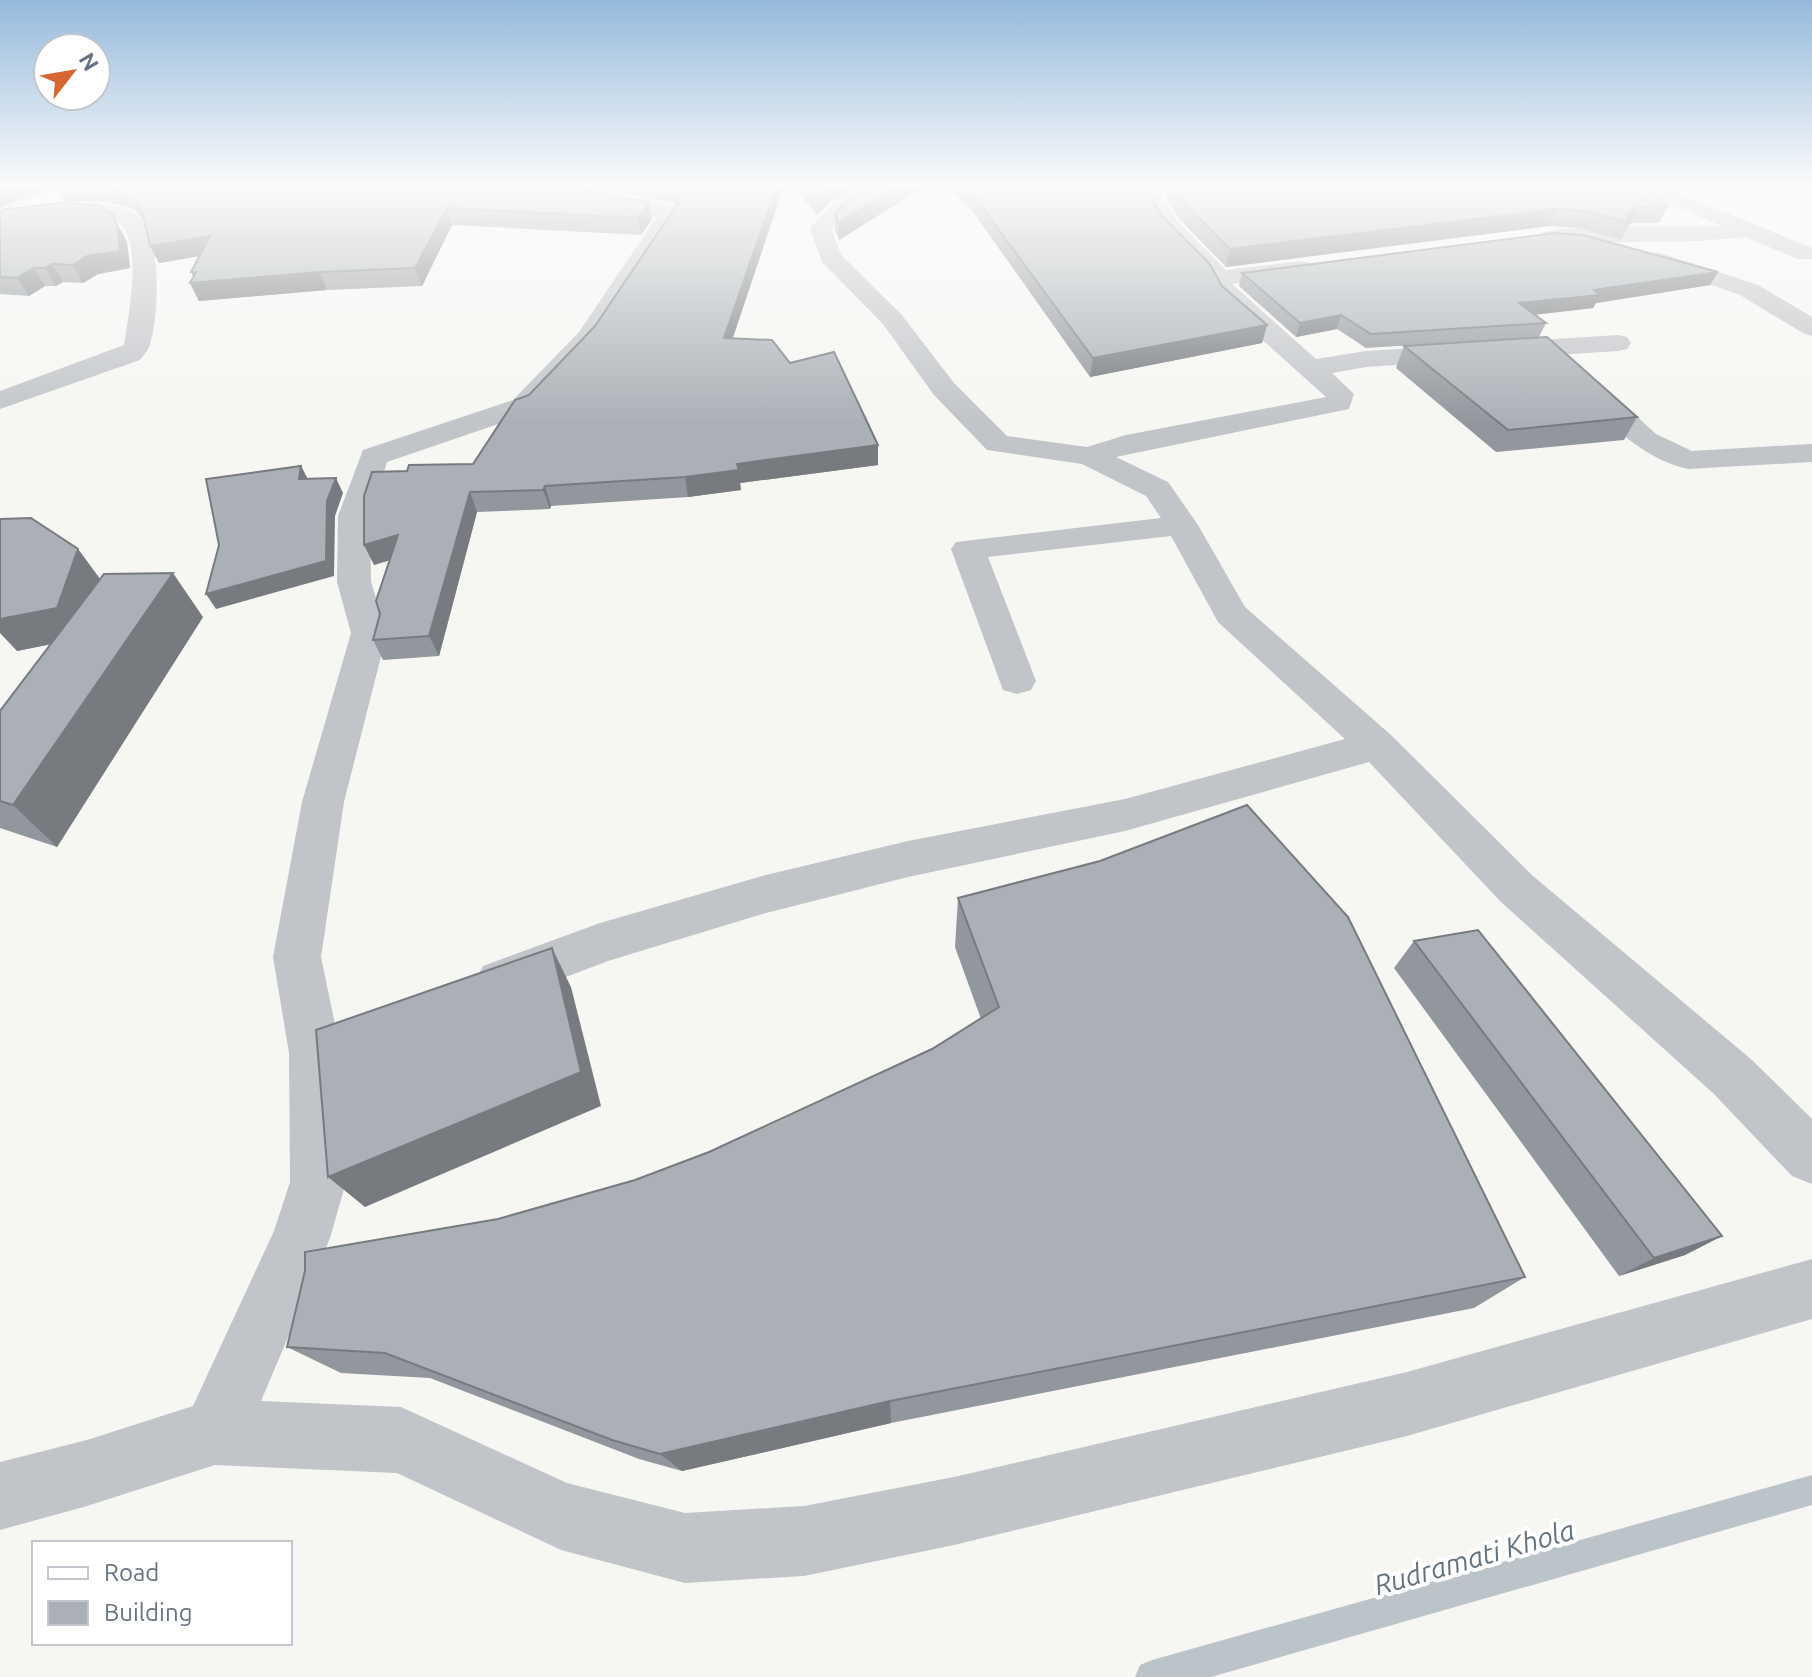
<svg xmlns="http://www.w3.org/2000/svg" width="1812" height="1677" font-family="Ubuntu,sans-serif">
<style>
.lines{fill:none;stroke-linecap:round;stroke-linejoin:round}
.stream{fill:#bbc4c9;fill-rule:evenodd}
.major-casing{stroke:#b5b8bc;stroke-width:4}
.minor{fill:#c1c4c8;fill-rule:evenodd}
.major{fill:#fff;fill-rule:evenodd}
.wall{fill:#92979d}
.shaded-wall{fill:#777b7f}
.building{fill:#aab0b6;stroke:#777b7f;stroke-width:2}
.labels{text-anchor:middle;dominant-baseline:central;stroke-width:8;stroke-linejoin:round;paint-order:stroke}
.near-water-label{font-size:28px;font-style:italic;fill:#63747f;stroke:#fff}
</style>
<rect width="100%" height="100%" fill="#f6f6f3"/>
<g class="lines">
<path class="stream" d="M1812 1475V1505L1211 1677H1135L1140 1665 1152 1660Z"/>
<g class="major-casing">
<path id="major" d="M57 188H84L81 192 0 227V212Z"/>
</g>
<path class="minor" d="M559 188H584L662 203 674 207 678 218 597 343 533 412 387 462 370 516 371 582 387 633 344 802 321 957 341 1053 346 1182 330 1238 261 1401 401 1407 567 1483 685 1513 804 1506 954 1477 1407 1372 1812 1259V1319L1407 1436 954 1545 804 1576 685 1583 561 1550 397 1473 215 1465 87 1506 0 1530V1462L87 1440 193 1406 274 1231 290 1182 289 1053 273 957 302 802 351 633 337 582 338 516 363 450 513 400 579 332 656 218 649 213C622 208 577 211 559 188Z
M861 188H887L854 208 832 229 841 255 901 314 954 383 1007 436 1087 447 1126 435 1326 397 1220 302 1208 285V280L1161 231 1138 188H1158L1177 221 1226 270 1302 261 1310 263 1314 268 1310 273 1232 284 1316 359 1366 351 1618 335 1627 337 1631 343 1627 349 1618 351 1366 367 1332 373 1354 394 1349 409 1116 457 1168 482 1198 525 1245 607 1391 735 1533 876 1752 1060 1812 1119V1184L1792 1176 1714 1094 1501 902 1369 762 1125 831 908 877 766 913 608 961 500 1002 483 996 475 981 483 966 600 923 766 875 908 841 1125 799 1345 739 1218 622 1171 536 988 557 1036 681 1031 690 1017 694 1003 690 951 549 956 542 1161 518 1146 496 1082 464 987 450 934 395 883 324 822 262 810 228 838 198Z
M1639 188H1667L1812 248V259H1798L1746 237 1698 241 1549 243 1538 236C1549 222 1694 228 1722 226L1642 192Z
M80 204C99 204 124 203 139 217 162 238 159 316 150 344 149 349 144 355 140 360L0 409V391L124 345C128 319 145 233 115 220 103 214 84 217 72 217 61 218 50 221 43 212L54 206Z
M1658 252 1758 285 1812 317V336L1803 333 1740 295 1650 264 1646 259 1650 254Z
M1588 379 1598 381 1656 434 1692 451 1812 444V462L1688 469C1641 458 1612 425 1578 393L1574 387 1578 381Z"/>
<use href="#major" class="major"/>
</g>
<path class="wall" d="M58 188H576L652 219 641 235 452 225 422 286 327 290 199 301 190 283 193 277 199 256 159 263 150 246 144 221 135 210 109 202H66Z
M598 188H783L733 338 790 363 878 445V465L740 483 741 490 688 497 551 506 550 509 477 512 439 656 383 660 373 640 380 614 389 560 374 565 407 471 473 464 529 395 595 326 676 206 675 204Z
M794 188H922L839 240 835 230V213L866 188 851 190 833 200 817 215Z
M947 188H1146L1162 216 1222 286 1267 325 1262 343 1090 377 971 209Z
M1161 188H1630L1641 195 1668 206 1659 223H1630L1621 240 1578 228 1549 226 1226 267 1179 219Z
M0 210 122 231 127 242 130 268 98 274 83 283 63 282 56 286H45L29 296 0 294Z
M1718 272 1710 285 1596 303 1593 308 1534 315 1546 323 1539 337 1366 348 1337 329 1296 337 1239 286 1242 273Z
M1404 346 1637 417 1624 440 1496 452 1396 368Z
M78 549 100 579 203 617 57 847 0 828V711L51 644 17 651Z
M958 898 1525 1277 1474 1308 891 1423 682 1471 639 1459 430 1378 341 1373 287 1347 498 1219 635 1180 709 1152 932 1049 981 1019 955 947Z
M1414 941 1722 1236 1685 1255 1619 1276 1394 968Z"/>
<path class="shaded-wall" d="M0 188H50L0 208Z
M776 188H783L726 357 724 338Z
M827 188H870L851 190 833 200 817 215 816 198Z
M895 188H922L839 240 838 223Z
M649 202 652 219 641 235 638 218Z
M1638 207 1630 223 1626 215Z
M447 208 452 225 422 286 415 268Z
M1556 209 1549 226 1226 267 1230 249Z
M112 214 127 242 130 268 98 274 83 283 73 265Z
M210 236 218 253 159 263 150 246Z
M52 264 63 282 56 286 45 268Z
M34 268 45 286 29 296 17 278Z
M191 272H320L327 290 199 301 190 283 196 282Z
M1718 272 1710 285 1596 303 1593 308 1512 317 1519 303 1594 290Z
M1341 315 1337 329 1296 337 1300 323Z
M1267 325 1262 343 1090 377 1093 358Z
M878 445V465L740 483 741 490 688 497 685 477 737 464Z
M301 466 309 481 299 479Z
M336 478 343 493 335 516 334 576 216 609 206 594 327 501Z
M545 486 551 506 550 509 543 490Z
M470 492 477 512 439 656 429 636Z
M398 535 407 555 374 565 364 545Z
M78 549 100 579 82 638 17 651 0 633V619Z
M173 573 203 617 57 847 13 805Z
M552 948 571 987 601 1106 365 1207 328 1177Z
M1722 1236 1685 1255 1619 1276 1654 1258Z
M890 1401 891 1423 682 1471 660 1454Z"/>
<path class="building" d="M108 188H576L649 202 638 218 447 208 415 268 320 272 190 283 196 272H191L210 236 150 246 142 211 126 193Z
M672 188H776L724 338 772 340 790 363 834 352 878 445 737 464 739 470 685 477 545 486 543 490 470 492 429 636 373 640 380 614 376 601 398 535 364 545V496L372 472 407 471 409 465 473 464 515 400 529 395 595 326 678 203Z
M807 188H827L816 198Z
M867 188H895L838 223 835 213 855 194Z
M966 188H1146L1162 216 1209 263 1222 286 1267 325 1093 358 971 192Z
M1174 188H1630L1641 195H1655L1668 206 1638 207 1626 215 1630 223 1586 211 1556 209 1230 249 1183 202Z
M60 203 99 205 112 214 117 225 120 251 87 256 73 265 52 264 45 268H34L17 278 0 277V210Z
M1555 233 1583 235 1718 272 1594 290 1600 295 1519 303 1546 323 1371 334 1341 315 1300 323 1242 273Z
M1547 337 1637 417 1508 430 1404 346Z
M301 466 299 479 336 478 327 501 326 561 206 594 219 545 206 479Z
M31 518 78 549 57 608 0 619V519Z
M173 573 13 805 0 801V711L104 574Z
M1247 805 1348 917 1525 1277 890 1401 660 1454 612 1440 385 1353 287 1347 305 1271V1252L498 1219 635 1180 709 1152 932 1049 999 1007 958 898 1100 861Z
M1478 930 1722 1236 1654 1258 1414 941Z
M552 948 581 1072 328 1177 316 1030Z"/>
<linearGradient id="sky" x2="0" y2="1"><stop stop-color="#96badc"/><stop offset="0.44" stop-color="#fbfbfa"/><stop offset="1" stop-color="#fbfbfa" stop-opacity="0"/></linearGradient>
<rect width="1812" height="423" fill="url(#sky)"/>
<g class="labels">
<g class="near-water-label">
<text transform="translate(1474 1557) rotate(-16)">Rudramati Khola</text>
</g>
</g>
<rect x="32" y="1541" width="260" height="104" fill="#ffffff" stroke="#c2c7cd" stroke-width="2"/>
<rect x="48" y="1567" width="40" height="12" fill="#ffffff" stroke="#c2c7cd" stroke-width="2"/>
<text x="104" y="1581" font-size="24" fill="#677382">Road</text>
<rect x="48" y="1601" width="40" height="24" fill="#aab0b6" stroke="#c2c7cd" stroke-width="2"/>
<text x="104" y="1621" font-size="24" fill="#677382">Building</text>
<g transform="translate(72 72) rotate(59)"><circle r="38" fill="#ffffff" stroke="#c2c7cd" stroke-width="2"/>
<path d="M0-6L14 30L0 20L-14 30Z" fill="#d66732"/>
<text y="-12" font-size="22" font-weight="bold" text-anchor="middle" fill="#677382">N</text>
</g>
</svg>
